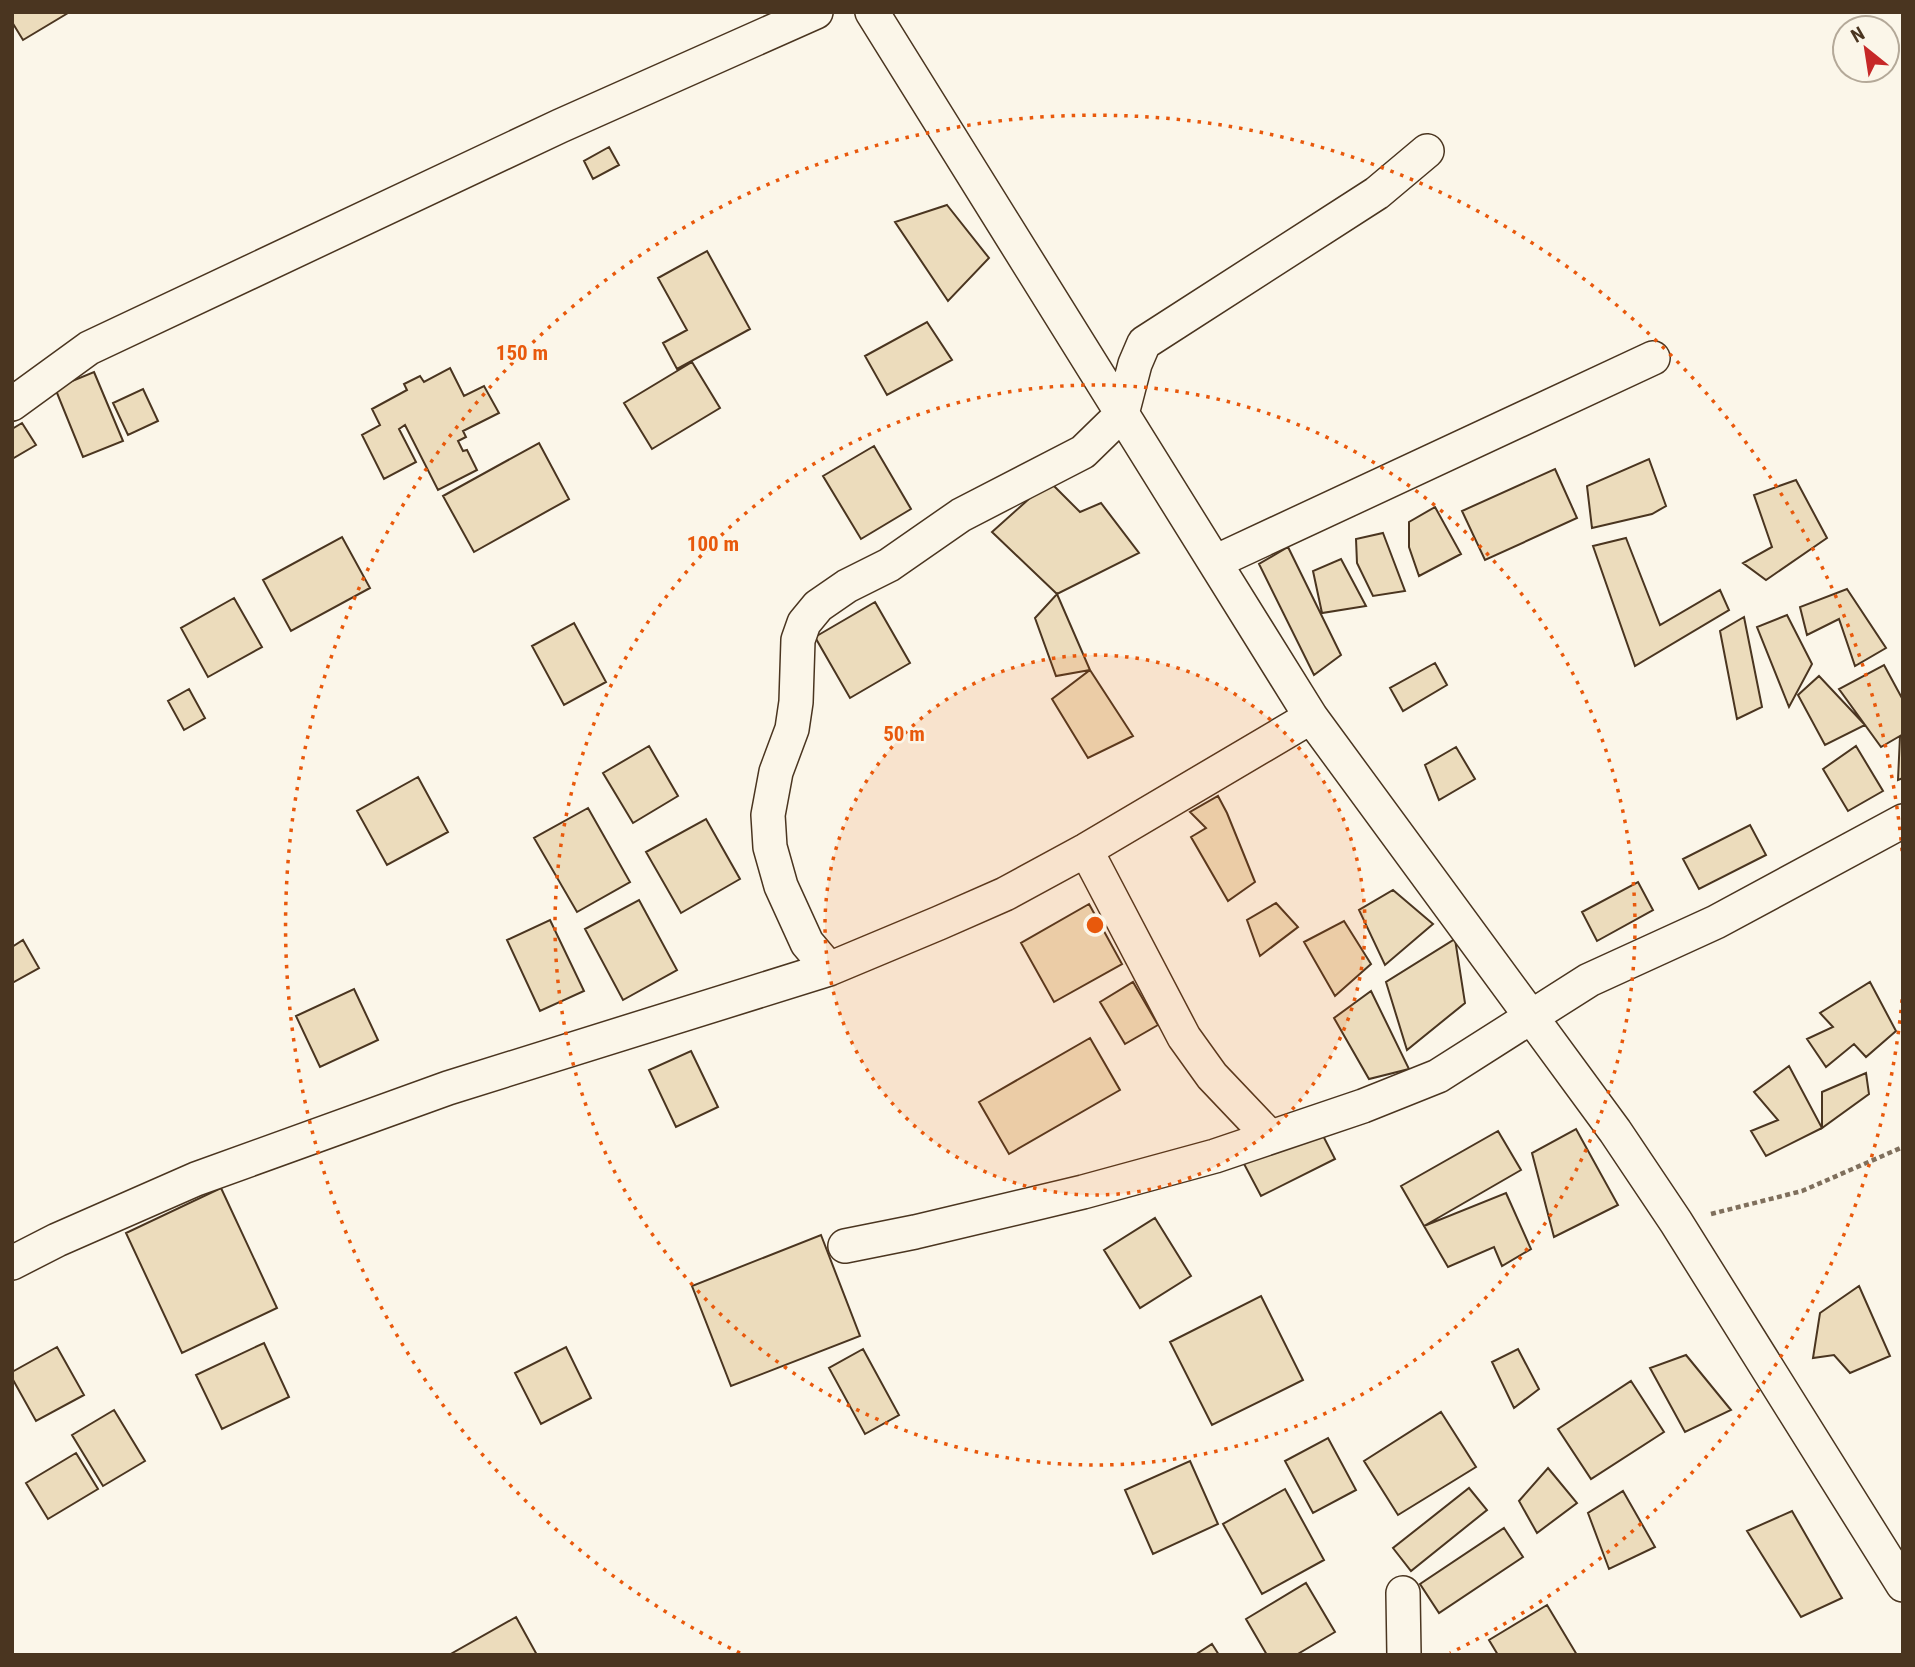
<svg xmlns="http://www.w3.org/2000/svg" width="1915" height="1667" font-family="'Roboto Condensed',sans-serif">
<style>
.building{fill:#ecdcbc;stroke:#4a3520;stroke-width:2}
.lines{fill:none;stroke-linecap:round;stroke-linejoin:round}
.street-casing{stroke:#4a3520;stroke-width:36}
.path{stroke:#7f6f5c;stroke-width:4.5;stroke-dasharray:5 3.5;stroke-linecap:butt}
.street{stroke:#fbf6e9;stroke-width:33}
.ring{fill:none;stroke:#e8590c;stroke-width:3.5;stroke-dasharray:3.5 7}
.centre{fill:#e8590c;stroke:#fbf6e9;stroke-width:3.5}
.ring-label{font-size:21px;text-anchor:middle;font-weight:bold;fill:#e8590c;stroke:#fbf6e9;stroke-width:5;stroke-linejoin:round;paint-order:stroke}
</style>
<rect width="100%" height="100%" fill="#fbf6e9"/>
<path class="building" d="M12 12H68V13L23 40 12 22Z
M609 147 619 165 593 179 584 161Z
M947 205 989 258 948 301 895 222Z
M707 251 750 329 677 369 663 343 687 330 658 278Z
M927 322 952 360 887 395 865 356Z
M692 362 720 408 652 449 624 403Z
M450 368 464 396 484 386 499 413 463 431 466 437 458 441 463 451 467 450 477 470 438 490 405 425 399 429 416 462 384 479 362 435 380 425 372 409 407 390 404 384 420 376 424 382Z
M94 372 123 441 83 457 55 388Z
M143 389 158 421 128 435 113 403Z
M22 423 36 445 12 459V429Z
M539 443 569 499 474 552 443 496Z
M874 446 911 509 861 539 823 476Z
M1649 459 1666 506 1652 514 1592 528 1587 486Z
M1555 469 1577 518 1485 560 1462 511Z
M1796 480 1827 538 1766 580 1743 563 1772 547 1754 495Z
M1049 481 1080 512 1101 503 1139 553 1057 594 992 532Z
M1435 507 1461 554 1419 576 1409 547V522Z
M1383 533 1405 591 1373 596 1357 563 1356 539Z
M342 537 370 588 291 631 263 580Z
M1626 538 1660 625 1720 590 1729 610 1635 666 1593 546Z
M1288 547 1341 655 1314 675 1259 564Z
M1341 559 1366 606 1322 613 1313 571Z
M1847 589 1886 648 1855 666 1839 619 1807 635 1800 607Z
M1057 594 1090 670 1056 676 1035 618Z
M234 598 262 647 208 677 181 628Z
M875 602 910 663 850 698 815 637Z
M1787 615 1812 664 1789 707 1757 627Z
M1744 617 1762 707 1737 719 1720 631Z
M574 623 606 682 564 705 532 646Z
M1435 663 1447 685 1403 711 1390 688Z
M1884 665 1903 700V778L1898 780 1900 736 1881 747 1839 689Z
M1090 670 1133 736 1088 758 1052 699Z
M1819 676 1865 725 1825 745 1798 695Z
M189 689 205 718 184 730 168 701Z
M649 746 678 796 633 823 603 773Z
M1856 746 1883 791 1848 811 1823 769Z
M1456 747 1475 779 1439 800 1425 765Z
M418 777 448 832 387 865 357 811Z
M1218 796 1227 813 1255 882 1228 901 1191 837 1206 828 1190 812Z
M588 808 630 882 577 912 534 838Z
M706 819 740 879 681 913 646 852Z
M1750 825 1766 855 1699 889 1683 859Z
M1638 882 1653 910 1597 941 1582 912Z
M1393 890 1433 924 1385 965 1359 910Z
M639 900 677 970 623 1000 585 929Z
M1276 903 1298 927 1260 956 1247 920Z
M1089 904 1122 964 1054 1002 1021 943Z
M550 920 584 991 540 1011 507 940Z
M1344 921 1371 964 1335 996 1304 942Z
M1455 939 1465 1003 1407 1050 1386 982Z
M23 940 39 968 12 983V947Z
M1133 982 1158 1025 1125 1044 1100 1002Z
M1870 982 1896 1031 1866 1057 1854 1044 1826 1067 1807 1039 1833 1027 1820 1013Z
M354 989 378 1040 320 1067 296 1016Z
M1371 991 1409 1069 1369 1079 1334 1018Z
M1090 1038 1120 1090 1009 1154 979 1102Z
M691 1051 718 1107 676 1127 649 1070Z
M1789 1066 1822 1128 1766 1156 1751 1131 1778 1120 1754 1092Z
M1866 1073 1869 1094 1822 1128V1092Z
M1317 1124 1335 1159 1261 1196 1243 1162Z
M1576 1129 1618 1205 1554 1237 1532 1153Z
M1498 1131 1521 1170 1424 1226 1401 1186Z
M221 1188 277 1308 182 1353 126 1233Z
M1506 1193 1531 1249 1502 1266 1494 1247 1448 1267 1424 1226Z
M1155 1218 1191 1276 1140 1308 1104 1250Z
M821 1235 860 1336 731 1386 692 1286Z
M1859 1286 1890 1356 1850 1373 1834 1355 1813 1358 1820 1313Z
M1261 1296 1303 1380 1212 1425 1170 1342Z
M264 1343 289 1397 222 1429 196 1375Z
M57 1347 84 1395 36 1421 12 1378V1372Z
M566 1347 591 1398 541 1424 515 1373Z
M863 1349 899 1415 865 1434 829 1368Z
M1518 1349 1539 1389 1514 1408 1492 1362Z
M1686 1355 1731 1410 1685 1432 1650 1368Z
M1631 1381 1664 1432 1591 1479 1558 1429Z
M114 1410 145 1461 103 1486 72 1435Z
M1441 1412 1476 1467 1398 1515 1364 1461Z
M1328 1438 1356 1490 1313 1513 1285 1461Z
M76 1453 98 1489 48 1519 26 1483Z
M1190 1461 1218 1524 1153 1554 1125 1490Z
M1548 1468 1577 1503 1537 1533 1519 1501Z
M1469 1488 1487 1510 1411 1571 1393 1548Z
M1285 1489 1324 1560 1262 1594 1223 1524Z
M1623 1491 1655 1547 1609 1569 1588 1513Z
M1792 1511 1842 1598 1801 1617 1747 1531Z
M1504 1528 1523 1557 1439 1613 1420 1584Z
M1306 1583 1335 1632 1296 1655H1267L1246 1619Z
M1547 1605 1577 1655H1498L1489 1640Z
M516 1617 537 1655H449Z
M1212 1644 1219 1655H1195Z"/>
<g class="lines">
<g class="street-casing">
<path id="street" d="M872 12 1311 717 1615 1131 1676 1222 1903 1585
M12 404 89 348 560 126 816 12
M1215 562 1653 358
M1086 850 1184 1037 1212 1076 1270 1137
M829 969 807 943 781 886 770 847 768 815 776 772 792 729 796 702 798 640 804 623 818 606 847 586 889 565 961 515 1083 452 1122 414 1135 364 1144 343 1377 193 1427 151
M845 1246 915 1232 1083 1192 1215 1156 1363 1106 1438 1076 1589 980 1716 922 1903 821
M12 1263 57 1240 196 1179 448 1088 829 969 939 923 1005 894 1086 850 1311 717
M1403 1593 1404 1655"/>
</g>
<path class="path" d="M1711 1214 1802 1191 1903 1147"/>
<use href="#street" class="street"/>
</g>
<circle cx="1095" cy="925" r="270" fill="#e8590c" fill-opacity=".12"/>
<g class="ring">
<circle cx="1095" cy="925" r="270"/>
<circle cx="1095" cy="925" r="540"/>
<path d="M1903 989A810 810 0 0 1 1450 1653M740 1653A810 810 0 1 1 1903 861"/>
</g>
<circle cx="1095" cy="925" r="10" class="centre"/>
<g class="ring-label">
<text x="522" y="360">150 m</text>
<text x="713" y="551">100 m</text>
<text x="904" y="741">50 m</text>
</g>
<rect width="1915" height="1667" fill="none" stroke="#4a3520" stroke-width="28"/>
<g transform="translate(1866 49) rotate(330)"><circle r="33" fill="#fbf6e9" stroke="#b4a999" stroke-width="2"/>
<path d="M0-5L12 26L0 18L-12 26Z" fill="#c62828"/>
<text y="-10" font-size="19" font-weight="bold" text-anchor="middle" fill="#4a3520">N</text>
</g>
</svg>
